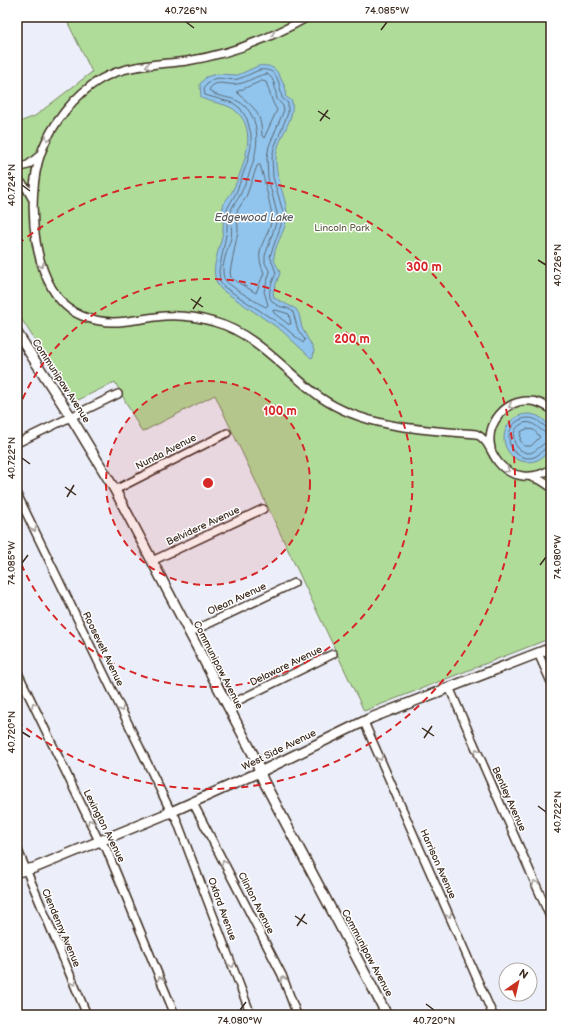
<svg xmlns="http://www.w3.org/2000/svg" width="568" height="1032" font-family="'Balsamiq Sans',sans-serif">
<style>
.green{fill:#b0dc9a;stroke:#76835c}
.water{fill:#91c5ee;stroke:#6f879b}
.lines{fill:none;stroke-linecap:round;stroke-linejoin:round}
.shore{stroke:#5d6871;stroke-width:1}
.minor-casing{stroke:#3b2a1e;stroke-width:10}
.major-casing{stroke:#3b2a1e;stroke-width:12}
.minor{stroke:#fff;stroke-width:7}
.major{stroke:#fff;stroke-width:9}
.oneway{stroke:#a79f9a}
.ticks{fill:none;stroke:#3b2a1e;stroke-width:1.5}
.ring{fill:none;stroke:#d62828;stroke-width:2;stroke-dasharray:7 5}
.labels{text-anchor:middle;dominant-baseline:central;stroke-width:3;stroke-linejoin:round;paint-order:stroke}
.park-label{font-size:10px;fill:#5e5f43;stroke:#fff}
.street-label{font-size:10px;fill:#3b2a1e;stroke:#fff}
.water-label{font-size:11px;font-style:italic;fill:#55585c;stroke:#fff}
.centre{fill:#d62828;stroke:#fff;stroke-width:2}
.ring-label{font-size:12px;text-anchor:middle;font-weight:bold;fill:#d62828;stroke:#fff;stroke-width:3;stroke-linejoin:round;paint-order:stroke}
.neatline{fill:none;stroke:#3b2a1e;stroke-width:1.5}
.ticks-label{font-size:10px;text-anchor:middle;fill:#3b2a1e}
</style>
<rect width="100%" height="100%" fill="#eceff9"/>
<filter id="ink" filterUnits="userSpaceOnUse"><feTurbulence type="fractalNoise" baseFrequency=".025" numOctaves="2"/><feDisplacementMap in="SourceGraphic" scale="8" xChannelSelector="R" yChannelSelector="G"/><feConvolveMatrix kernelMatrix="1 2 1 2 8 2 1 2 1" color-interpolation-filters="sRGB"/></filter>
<g filter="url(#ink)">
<path class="green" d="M65 17H551V638L364 711 215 395 142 432 115 382 74 402 17 312V123L35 116 92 72Z"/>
<path class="water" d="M258 66C272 64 277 69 282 81 285 87 287 89 285 96L292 101C295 122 277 137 276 158 275 177 285 194 287 212 288 228 276 241 274 256 273 262 279 267 280 273L273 292 274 298 296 309 299 314 302 328 314 350 313 357 311 358 281 330 222 290C205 273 222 248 223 229 224 221 221 215 223 207 224 201 229 197 232 192 242 170 259 132 237 112 228 103 212 103 201 98L200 84 206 77 217 74 238 75Z
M504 438a24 24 0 1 1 48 0a24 24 0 1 1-48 0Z"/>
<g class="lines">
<path class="shore" d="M259 70C279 67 279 84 282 98L288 103V113L274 148 272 158 273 177 283 212 281 225 270 256 276 273C271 286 262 301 282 307 286 308 290 308 293 312L298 330 305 340 303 343 283 326 224 287 220 282 219 271 227 230V209L236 193 247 163 251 147V134L247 119 240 108 233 103 205 95 204 88C216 71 222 82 238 79 245 77 252 73 259 70Z
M267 74C276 78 275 91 277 99L283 106 284 110 269 146 267 157 268 178 278 217 265 256V263L270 272 264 291 268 305 266 307C259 304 228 285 225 280 219 269 228 249 231 238 233 228 229 217 232 208 234 203 238 200 240 195 251 172 264 140 252 116 240 92 218 101 209 90 215 78 227 86 237 84 248 83 256 75 267 74Z
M262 81 266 82C270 92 271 101 277 110L264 138 262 136C261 110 253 108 237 92Z
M260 165C262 169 272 212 272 217 269 241 252 246 264 273L256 293 231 278 230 272 238 231 237 211 246 197 257 166Z
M276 310 289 314 291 324H288L274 313 273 311Z
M527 429 534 430 540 437 531 446H524L520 440 521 432Z
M551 429C542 428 540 417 527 418 503 420 503 455 527 458 540 459 542 447 551 446
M551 434C539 434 534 416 520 425 517 427 514 431 514 435 513 440 515 444 517 447 534 463 538 442 551 441"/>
<g class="minor-casing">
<path id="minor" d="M308 17C271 38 230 54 187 61 158 65 128 64 101 79 75 94 51 125 41 153 25 197 31 296 82 316 113 328 133 319 164 316 181 315 198 317 214 322 256 333 286 372 320 397 364 428 424 430 476 434 489 440 490 452 498 462 511 479 534 480 551 469
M17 168 28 165 39 156
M17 178 27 189 32 198
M17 443 118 394
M491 448C485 424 506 399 530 401 538 401 544 405 551 409
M531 477 542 481 551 487
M115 490 227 433
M17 494 171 812 176 818 251 1015
M152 561 263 509
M189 633 294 583
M538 653 551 682
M17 671 99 841 106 848 175 1015
M449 687 551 919
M227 706 333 654
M364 722 493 1015
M193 803 282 975 297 1015
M17 848 87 1015"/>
</g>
<g class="major-casing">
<path id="major" d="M17 333 71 417 115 490 255 758 263 780 387 1015
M17 872 34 868 171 812 260 772 371 718 551 648"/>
</g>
<use href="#minor" class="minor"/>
<use href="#major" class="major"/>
</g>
<defs><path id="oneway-chevron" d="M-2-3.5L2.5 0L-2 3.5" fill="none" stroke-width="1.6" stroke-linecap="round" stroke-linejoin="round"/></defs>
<g class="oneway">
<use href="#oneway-chevron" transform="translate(274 35) rotate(158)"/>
<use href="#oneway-chevron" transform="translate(148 66) rotate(172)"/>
<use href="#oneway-chevron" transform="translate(48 138) rotate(118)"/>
<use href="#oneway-chevron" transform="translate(41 265) rotate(73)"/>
<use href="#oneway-chevron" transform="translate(511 406) rotate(153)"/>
<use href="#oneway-chevron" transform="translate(507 470) rotate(34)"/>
<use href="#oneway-chevron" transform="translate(34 529) rotate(64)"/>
<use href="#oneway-chevron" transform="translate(34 705) rotate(-116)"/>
<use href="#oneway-chevron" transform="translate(121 709) rotate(64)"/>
<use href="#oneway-chevron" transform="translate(477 751) rotate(-114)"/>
<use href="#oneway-chevron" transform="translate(380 758) rotate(66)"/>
<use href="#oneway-chevron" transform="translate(90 822) rotate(-116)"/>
<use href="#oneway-chevron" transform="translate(224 863) rotate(-117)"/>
<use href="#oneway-chevron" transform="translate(535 883) rotate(-114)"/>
<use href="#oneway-chevron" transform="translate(449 915) rotate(66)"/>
<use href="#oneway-chevron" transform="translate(232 965) rotate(70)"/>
<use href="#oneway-chevron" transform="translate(160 979) rotate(-112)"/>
<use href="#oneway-chevron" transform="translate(283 979) rotate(-112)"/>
<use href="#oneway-chevron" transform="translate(74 983) rotate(67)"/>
</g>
</g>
<path class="ticks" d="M186 22 194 28M381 30 387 22M318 111 330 119M320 121 328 110M22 185 30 191M538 260 546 265M191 299 203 307M193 309 201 297M22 458 30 464M65 487 76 495M67 497 74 485M22 563 28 555M540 565 546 557M422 728 434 736M22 732 30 737M424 738 432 726M538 806 546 812M295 916 307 924M297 926 305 914M426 1004 434 1010M240 1010 246 1002"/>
<circle cx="208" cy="483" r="102" fill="#d62828" fill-opacity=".12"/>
<g class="ring">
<circle cx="208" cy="483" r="102"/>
<path d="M18 410A204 204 0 1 1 18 556"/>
<path d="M18 244A306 306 0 1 1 18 722"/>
</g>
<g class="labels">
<g class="park-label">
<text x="342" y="228">Lincoln Park</text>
</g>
<g class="street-label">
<text transform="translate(61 381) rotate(57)">Communipaw Avenue</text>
<text transform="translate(166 452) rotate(-27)">Nunda Avenue</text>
<text transform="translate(203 526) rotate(-25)">Belvidere Avenue</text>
<text transform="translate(237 599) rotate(-25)">Olean Avenue</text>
<text transform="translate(103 649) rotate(64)">Roosevelt Avenue</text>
<text transform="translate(218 665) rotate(63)">Communipaw Avenue</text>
<text transform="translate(286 666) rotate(-26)">Delaware Avenue</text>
<text transform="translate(279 750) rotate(-26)">West Side Avenue</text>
<text transform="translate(509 799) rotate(66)">Bentley Avenue</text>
<text transform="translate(104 826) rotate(63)">Lexington Avenue</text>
<text transform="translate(438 864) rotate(66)">Harrison Avenue</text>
<text transform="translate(256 903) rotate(63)">Clinton Avenue</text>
<text transform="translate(222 909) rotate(70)">Oxford Avenue</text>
<text transform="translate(61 928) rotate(67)">Clendenny Avenue</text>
<text transform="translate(367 953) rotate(62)">Communipaw Avenue</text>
</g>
<g class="water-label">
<text x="254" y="217">Edgewood Lake</text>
</g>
</g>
<circle cx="208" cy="483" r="6" class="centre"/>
<g class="ring-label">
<text x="424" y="271">300 m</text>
<text x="352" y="343">200 m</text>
<text x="280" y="415">100 m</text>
</g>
<rect width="568" height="1032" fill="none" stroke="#fff" stroke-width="44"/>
<g transform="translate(518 982) rotate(34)"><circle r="19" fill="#ffffff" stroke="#b1aaa5"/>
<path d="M0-3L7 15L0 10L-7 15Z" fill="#c8321e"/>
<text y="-6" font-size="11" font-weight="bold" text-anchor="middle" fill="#3b2a1e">N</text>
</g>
<rect x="22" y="22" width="524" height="988" class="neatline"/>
<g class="ticks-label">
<text x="186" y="14">40.726°N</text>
<text x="387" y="14">74.085°W</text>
<text transform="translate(11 185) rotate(-90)" y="4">40.724°N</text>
<text transform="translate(557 265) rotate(-90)" y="4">40.726°N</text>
<text transform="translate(11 458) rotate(-90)" y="4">40.722°N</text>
<text transform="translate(557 557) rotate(-90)" y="4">74.080°W</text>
<text transform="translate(11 563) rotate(-90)" y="4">74.085°W</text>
<text transform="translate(11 732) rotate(-90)" y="4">40.720°N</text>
<text transform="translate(557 812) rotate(-90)" y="4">40.722°N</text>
<text x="240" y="1024">74.080°W</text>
<text x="434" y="1024">40.720°N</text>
</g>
</svg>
